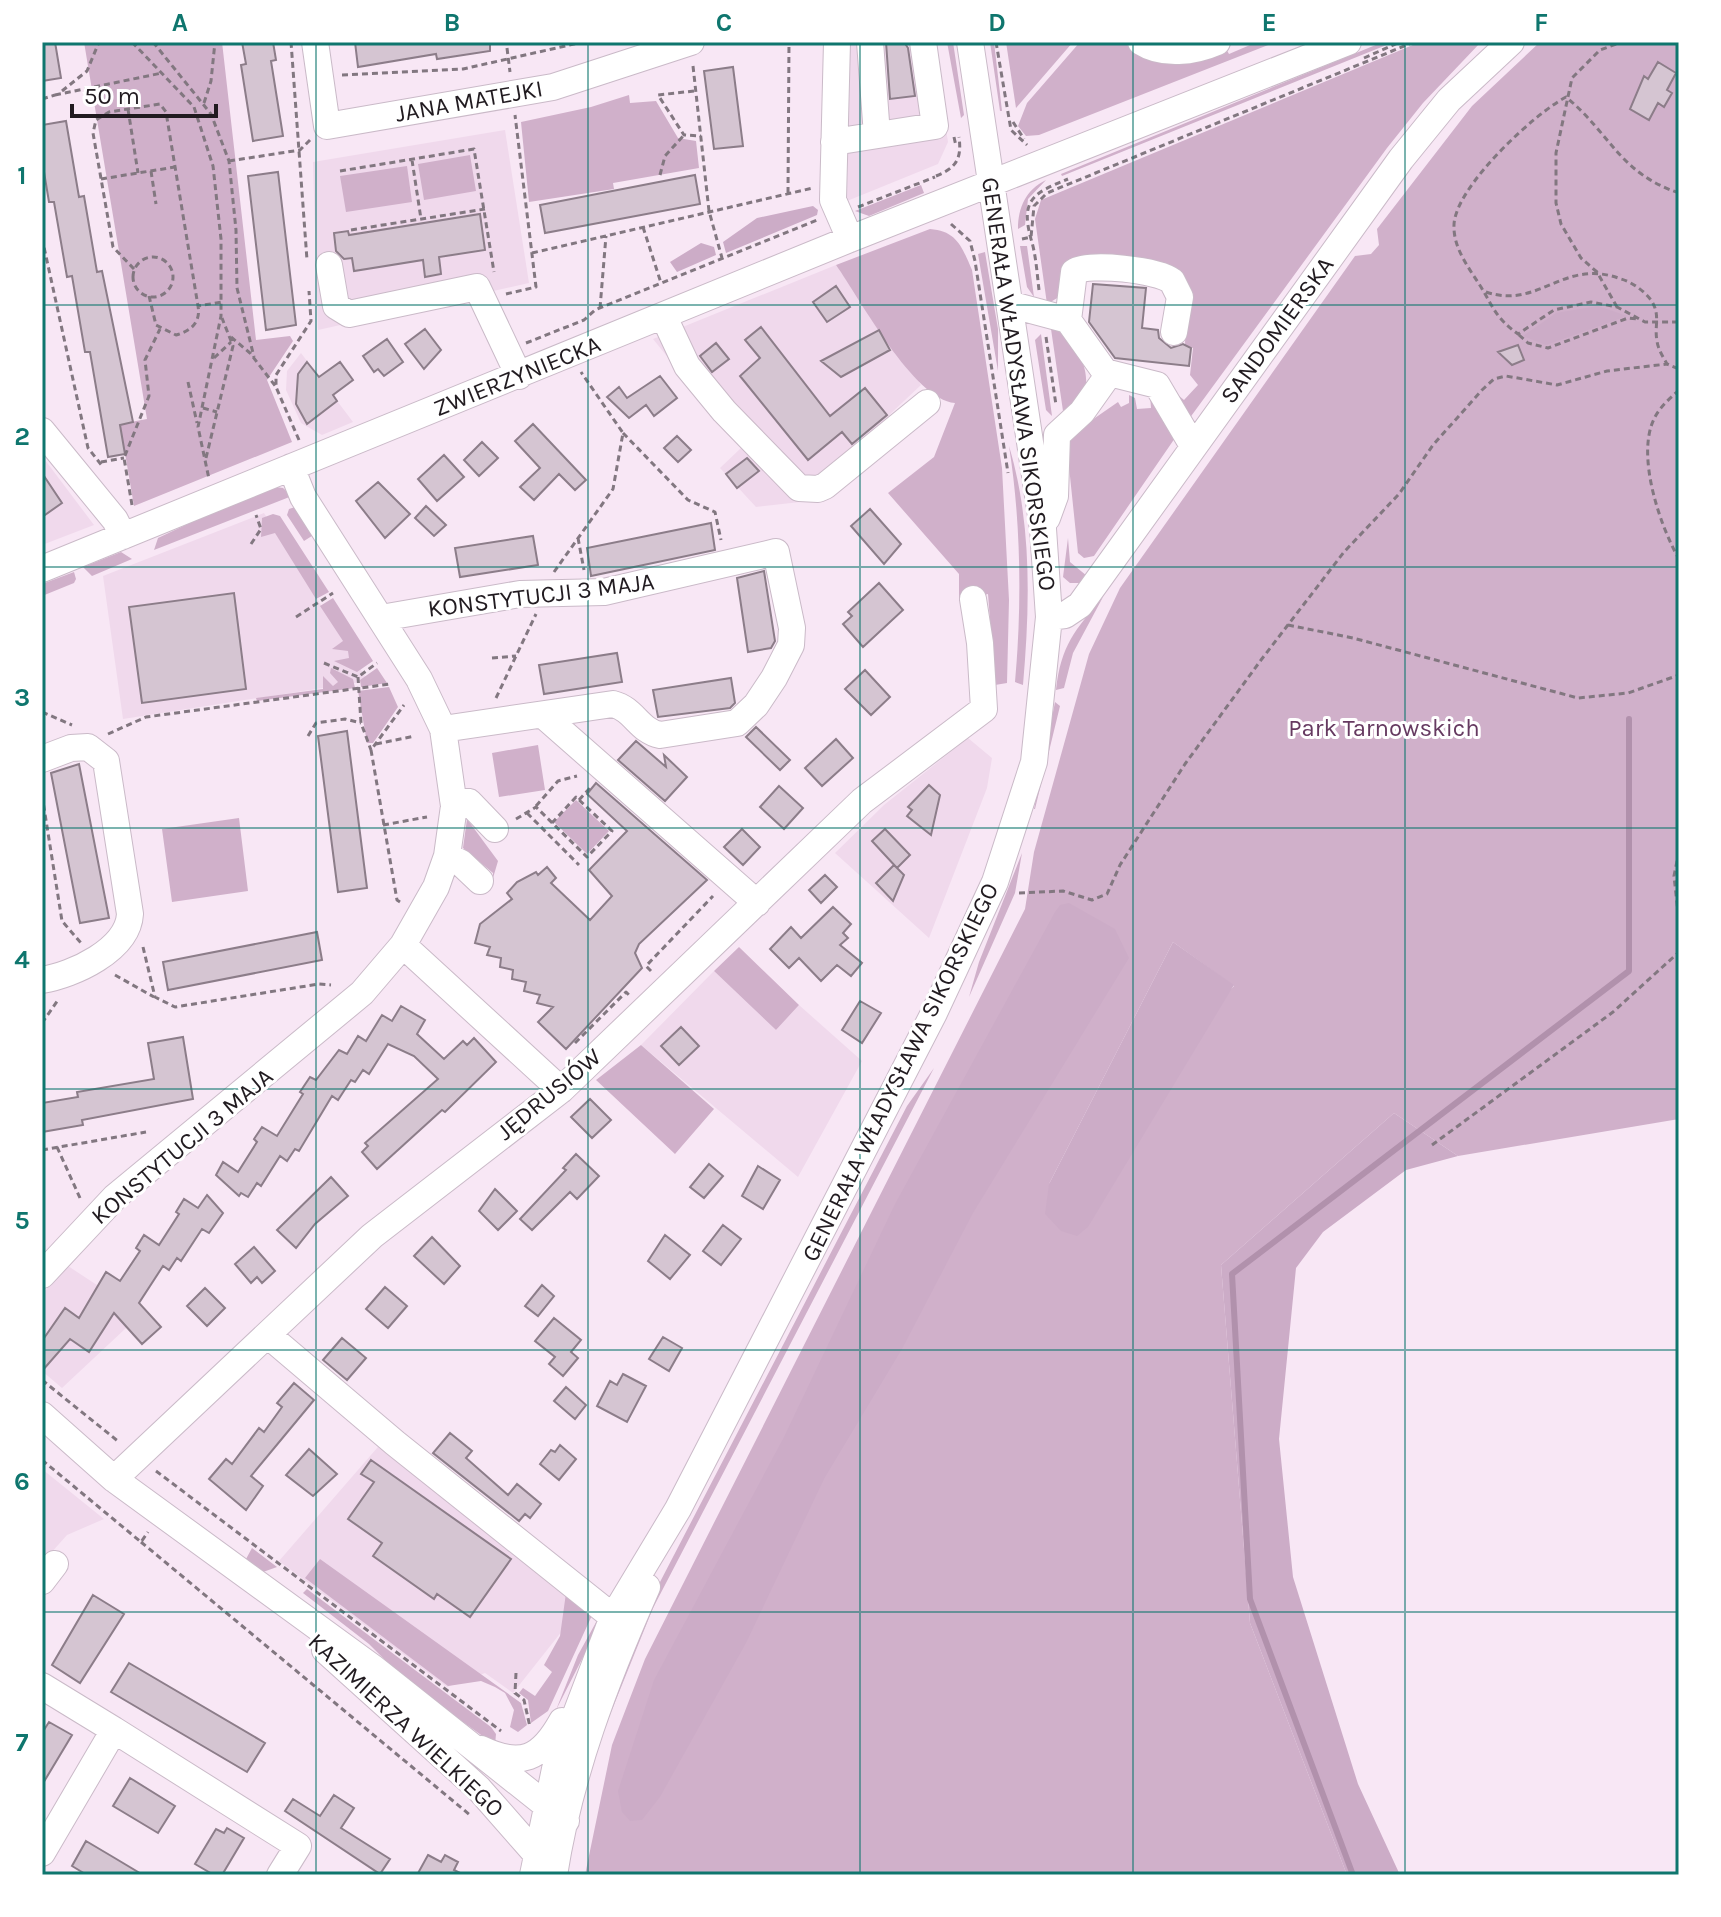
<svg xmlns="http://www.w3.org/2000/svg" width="1721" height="1917" font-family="Karla,sans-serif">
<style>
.built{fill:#f0d9ec}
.green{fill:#d0b0ca;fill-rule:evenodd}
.forest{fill:#ccacc7}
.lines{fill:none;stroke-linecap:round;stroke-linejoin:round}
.stream{stroke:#b191ac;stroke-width:6}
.building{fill:#d5c5d2;stroke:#8c7d89;stroke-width:2}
.minor-casing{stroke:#cabac8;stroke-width:28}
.path{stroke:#827780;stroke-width:3;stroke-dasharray:6 4;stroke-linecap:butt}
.minor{stroke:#fff;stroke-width:26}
.grid{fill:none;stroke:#0f766e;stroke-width:2;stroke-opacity:0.55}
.labels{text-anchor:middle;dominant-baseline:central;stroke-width:6;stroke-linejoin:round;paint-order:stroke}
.street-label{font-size:24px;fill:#211b20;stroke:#fff}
.park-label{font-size:24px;fill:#663a61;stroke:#fff}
.neatline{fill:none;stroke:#0f766e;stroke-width:3}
.grid-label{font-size:26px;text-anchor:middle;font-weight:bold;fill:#0f766e}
</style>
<rect width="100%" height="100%" fill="#f8e7f5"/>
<path class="built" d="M850 42H932L948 142 938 164 847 201Z
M505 130 529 283 318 330 313 162Z
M836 265 921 385 888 416 902 434 827 499 756 507 720 468 741 448 653 339Z
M301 353 353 422 322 435 301 423 286 390 287 371Z
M42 456 94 525 42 545Z
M264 513 368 681 123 719 103 576Z
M968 738 992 758 987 788 929 938 835 853 884 805Z
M714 971 776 1030 799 1005 862 1061 798 1177 641 1045Z
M68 1266 141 1314 62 1388 42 1371V1294Z
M384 1440 585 1602 513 1693 485 1673 447 1687 279 1561Z
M42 1469 104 1519 67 1535 42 1563Z"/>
<path class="green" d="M84 42H222L256 340 290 336 293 341 267 380 292 442 134 506 120 424 147 419Z
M947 42H953L964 115 961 118Z
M990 42H994L1002 111H1000Z
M1006 42H1073L1016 108Z
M1080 42H1125L1132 51 1225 47 1229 54 1257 42H1276L1039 135 1026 136 1018 126 1027 103Z
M1383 42H1394L1062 176 1061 174Z
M1420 42H1481L1423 103 1387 148 1189 419 1173 391 1184 400 1198 385 1190 375 1193 348 1185 346 1186 297 1083 261 1059 297 1047 304 1035 219 1041 200Z
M1540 42H1679V1119L1458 1156 1394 1113 1221 1265 1250 1623 1347 1875H585L612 1745 645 1659 1025 909 1034 852 1089 654 1120 588 1355 256 1371 254 1379 245 1377 229 1472 106ZM1173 942 1234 986 1049 1184Z
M629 95 630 103 656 101 678 138 696 141 699 168 613 183 614 189 529 202 521 122 591 107Z
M470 155 476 191 424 200 418 164Z
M407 166 412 202 346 212 340 176Z
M1046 180 1028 199 1025 225 1018 229C1018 207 1026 190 1046 180Z
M921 185 924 193 869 216 855 211Z
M930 229C957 231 962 247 972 270L1002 468 1009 600 1007 683 995 685 988 594 959 601V574L888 493 934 457 955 403C914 400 860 299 836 265Z
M1020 246H1027L1034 297 1027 287Z
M985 252 998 329V371L978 254Z
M1051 329C1073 332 1091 369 1085 389 1081 401 1072 405 1063 411Z
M1041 334 1052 416 1046 410 1035 340Z
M1129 395 1135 398 1137 409 1151 408 1150 395 1175 438 1094 556 1084 558 1078 553 1066 438 1118 402 1121 407 1129 403Z
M1009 446C1032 523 1030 605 1023 685L1015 682C1022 605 1021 522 1009 446Z
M268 486 283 488 292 496 154 550 158 538Z
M298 506 315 534 304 541 287 515 289 509Z
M273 514 280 516 329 592 316 599 275 533 261 537 262 518Z
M1068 538 1070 562 1087 576 1079 583H1070L1063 577Z
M121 552 132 559 92 576 83 567Z
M74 572 76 579 74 583 42 596V584Z
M1103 597 1073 653 1064 688 1056 690C1061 645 1075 630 1103 597Z
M333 598 373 661 357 672 334 661 349 658 348 651 332 649 343 641 320 606Z
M331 668 353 679 355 688 257 701 256 698 323 689V676L333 686 338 682 330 673Z
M377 668 387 683 361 687 360 680Z
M389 687 398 707 373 743H367L358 691Z
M1055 702 1060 706 1035 809H1034Z
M538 745 545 790 499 797 492 753Z
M576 800 609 831 587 854 554 822Z
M239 818 248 891 172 902 162 829Z
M467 819 498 861 493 878V873L463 848Z
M1022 853 1015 893 969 997 979 962Z
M739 947 799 1005 776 1030 714 971Z
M641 1045 714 1109 675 1154 596 1080Z
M934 1068 653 1608 605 1727 646 1609 907 1106Z
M252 1548 277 1567 263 1572 246 1559Z
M320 1559 521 1703 527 1725 518 1732 510 1727 514 1710 505 1693 495 1687 481 1681 448 1686 305 1578Z
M307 1589 491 1727 496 1734 495 1745 406 1681 369 1644 303 1593Z
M566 1593 594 1611 548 1711 531 1723 528 1700 519 1693 523 1688 535 1696 552 1672 544 1665 560 1636Z
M600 1615 603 1618 556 1710 578 1655Z"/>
<path class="forest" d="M813 206 818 210 817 215 726 253 723 242 757 218Z
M701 243 714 247 716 255 677 272 670 262Z
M1598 306 1627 316 1546 345 1523 336 1556 313Z
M1069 903 1115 929 1129 958 973 1213 902 1349 824 1479 746 1643 660 1797 642 1820 630 1821 622 1812 618 1791 654 1680 784 1437 895 1204 1055 912 1060 905Z
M1173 942 1234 985 1088 1227 1077 1236 1061 1231 1045 1214 1049 1184Z
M1394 1113 1458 1156 1406 1170 1323 1232 1296 1268 1279 1439 1293 1577 1358 1784 1400 1875H1347L1250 1623 1221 1265Z"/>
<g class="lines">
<path class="stream" d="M1353 1875 1250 1599 1232 1274 1629 971V719"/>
</g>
<path class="building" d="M42 42H55L61 78 42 81Z
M242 42H273L276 60 271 61 283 136 253 141 241 65 246 64Z
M355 42H490V51L437 59 436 54 358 67Z
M886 42H904L908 48 915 96 890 99Z
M1658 62 1676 73 1667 90 1672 93 1664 107 1658 103 1649 120 1630 109 1644 76 1648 79Z
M733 67 743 146 714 149 704 71Z
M66 121 79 197 84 196 97 272 102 271 133 422 120 425 125 454 108 457 90 352H85L72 276 67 277 54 202H49L42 160V125Z
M278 172 296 325 266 330 248 176Z
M695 175 700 204 545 233 540 205Z
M480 214 485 250 439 257 441 274 425 277 423 260 354 271 352 258 344 259 336 251 334 233 348 231 349 235Z
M1093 284 1146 288 1142 328 1158 330 1159 338 1171 348 1183 344 1191 348 1189 366 1115 358 1089 322Z
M836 286 850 307 827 322 813 302Z
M761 327 830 416 865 388 887 415 852 444 842 432 808 460 740 376 760 358 745 340Z
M425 329 441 350 424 369 405 344Z
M879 330 890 350 841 377 821 361Z
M387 339 403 362 384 376 378 369 374 372 363 356Z
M716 343 729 359 712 372 700 356Z
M1518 345 1524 360 1512 365 1498 352Z
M307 362 319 377 340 362 353 380 333 395 337 401 307 424 296 404 298 374Z
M660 376 677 398 654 416 646 405 629 418 607 397 619 387 627 398Z
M533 424 586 480 575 490 559 474 534 500 520 487 540 468 515 441Z
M677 436 691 450 678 462 664 448Z
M482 442 498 458 479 476 464 460Z
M444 455 464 477 437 501 418 479Z
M747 458 759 471 737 488 726 474Z
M42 473 62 503 42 517Z
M378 482 410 514 385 538 356 501Z
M426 506 446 525 434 536 415 518Z
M870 509 901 544 884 564 851 526Z
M711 523 715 550 591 576 587 548Z
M533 536 538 565 460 577 455 548Z
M764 571 775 641 771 648 748 652 737 578Z
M879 583 903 610 863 647 843 624 852 616 848 612Z
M234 593 246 689 142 703 129 607Z
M617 653 622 682 544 694 539 665Z
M865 670 890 697 871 715 845 689Z
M731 678 735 703 730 708 658 717 653 690Z
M756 727 790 760 780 770 746 737Z
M347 731 367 888 338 892 318 736Z
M836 739 853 758 822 786 805 768Z
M636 741 666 767 664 755 687 777 665 801 618 760Z
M79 764 109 918 80 923 51 773Z
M596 783 707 880 639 944 635 953 642 968 566 1049 538 1022 553 1007 537 1003 540 995 524 991 526 982 512 979 513 970 500 967 501 958 487 955 490 947 475 943 480 924 512 899 507 893 517 882 536 872 538 875 547 867 556 878 551 883 590 920 612 896 589 870 627 831 587 794Z
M929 785 940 795 931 835 907 816 912 810 908 807Z
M779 786 803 808 784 829 760 807Z
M742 829 760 847 743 865 724 847Z
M885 829 910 855 897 868 904 875 893 901 876 883 894 865 897 868 872 841Z
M825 875 837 887 821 903 809 890Z
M833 907 851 924 843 933 848 938 840 945 862 963 851 976 837 965 821 981 799 958 789 968 770 949 791 927 801 938Z
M317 932 322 960 168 990 163 962Z
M860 1001 881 1013 862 1043 842 1030Z
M401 1006 425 1020 417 1034 444 1059 463 1041 467 1045 474 1038 496 1062 445 1112 442 1110 377 1169 362 1152 368 1146 365 1143 438 1079 414 1056 388 1044 369 1074 363 1070 355 1082 351 1080 338 1100 332 1096 299 1151 295 1149 287 1161 280 1156 261 1186 257 1183 248 1197 241 1193 239 1196 216 1175 223 1162 238 1172 257 1142 254 1139 262 1127 277 1136 303 1094 300 1092 310 1077 316 1080 339 1050 347 1054 358 1036 366 1041 382 1015 392 1021Z
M681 1027 699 1046 679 1065 661 1046Z
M183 1037 193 1099 82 1120 83 1125 42 1132V1103L78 1097 77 1092 154 1079 148 1043Z
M590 1099 611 1120 592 1138 571 1117Z
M576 1154 599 1176 577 1199 570 1192 532 1230 520 1219 566 1170 563 1168Z
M709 1164 723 1176 704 1198 690 1187Z
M758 1166 780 1180 763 1209 742 1196Z
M331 1177 348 1196 315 1224 296 1248 277 1230Z
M495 1189 517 1211 498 1230 479 1211Z
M207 1195 223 1213 209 1233 202 1229 181 1261 177 1258 169 1270 163 1266 139 1303 161 1327 142 1344 114 1313 89 1352 70 1339 42 1371V1341L65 1308 79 1318 106 1272 120 1281 140 1251 136 1248 144 1235 159 1245 179 1214 176 1212 184 1199 198 1208Z
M723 1225 741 1239 721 1265 703 1251Z
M665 1235 690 1255 670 1279 648 1261Z
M432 1237 460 1266 444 1284 414 1256Z
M254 1247 275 1271 262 1283 257 1277 251 1283 235 1264Z
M542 1285 554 1296 538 1316 525 1306Z
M385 1287 407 1306 388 1328 366 1309Z
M205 1288 225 1308 207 1326 187 1306Z
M554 1318 581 1340 571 1352 578 1358 563 1376 549 1364 555 1357 535 1341Z
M663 1337 682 1348 669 1371 649 1359Z
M342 1338 366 1358 347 1380 323 1360Z
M623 1374 646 1386 627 1422 597 1406 610 1381 617 1385Z
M294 1383 314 1400 251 1476 263 1486 246 1510 209 1479 226 1459 232 1464 259 1428 264 1432 282 1407 277 1403Z
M566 1387 586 1405 575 1419 554 1401Z
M450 1433 472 1451 466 1458 508 1495 517 1484 541 1504 530 1518 525 1514 519 1521 433 1453Z
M560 1445 576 1459 559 1480 540 1464 551 1450 555 1452Z
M309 1449 337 1474 313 1496 286 1475Z
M371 1460 511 1559 470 1617 437 1594 434 1599 373 1556 382 1543 348 1519 374 1482 361 1474Z
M93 1595 124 1614 80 1683 52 1665Z
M129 1663 265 1743 247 1772 111 1692Z
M49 1722 72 1735 42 1785V1733Z
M130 1778 175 1806 158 1833 113 1806Z
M334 1795 354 1808 341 1828 390 1859 380 1874 285 1811 293 1799 320 1816Z
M227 1828 244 1838 222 1875H214L195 1864 216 1829 224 1833Z
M86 1841 113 1857 143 1875H87L72 1866Z
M428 1855 441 1862 445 1855 458 1862 454 1870 464 1875H417Z"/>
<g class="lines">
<g class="minor-casing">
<path id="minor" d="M315 42 327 126 553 87 691 42
M837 42 833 200 850 239
M870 42 877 135
M1141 42C1163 56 1194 52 1217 42
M834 142 935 126 923 42
M329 265 336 306 349 314 477 287 519 376
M1012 305 1068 320 1105 372 1157 385 1193 446
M664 317 687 366 724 411 799 488 818 489 825 486 927 403
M1068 320 1074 272C1089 262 1158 270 1172 281L1180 297 1174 332
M42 431 115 520 123 536
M1047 518 1055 496 1057 435 1082 412 1109 374
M42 569 850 239 1348 42
M1049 617 1065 615 1080 605 1401 159 1449 100 1511 42
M381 618 520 594 604 592 776 552 792 628 791 645 774 678 756 705 737 723 660 735C639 731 634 709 613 704L443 729
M543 715 757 903
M42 759 71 748 88 747 106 761 130 914C128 950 73 975 42 980
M453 800 469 802 495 829
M447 856 461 863 480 881
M403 945 561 1090
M42 1275 115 1197 362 993 403 945 436 887 447 856 454 806 443 729 419 679 303 497 291 467
M269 1336 395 1443 613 1617
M42 1415 114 1479 372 1667 566 1821
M114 1479 372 1236 561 1090 862 801 984 709 980 643 973 599
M42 1581 55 1564
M325 1650 479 1789 537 1855
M42 1686 114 1730
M481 1749C521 1768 541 1759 562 1721
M42 1853 114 1730 298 1846 280 1875
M533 1875 555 1769 613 1617 678 1509 934 1013 995 882 1034 762 1049 617 1043 529 970 42
M554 1875C570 1773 606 1680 647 1587"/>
</g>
<path class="path" d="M132 42 194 107 213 166 221 239V316L198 427 209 479
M153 42 211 114 229 161 236 230 237 288 254 357
M291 42 307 260
M996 42 1011 130 1027 145
M507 48 510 72
M1364 58 1400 42
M693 66 709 211 722 258
M342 75 463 69 583 42
M62 91 87 71 99 42
M694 91 658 95 684 135 701 136
M55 95 162 73
M42 99 55 95
M204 103 211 81 215 42
M128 109 138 173
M1013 122 1024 139
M954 137 956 146
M412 160 421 219
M229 161 300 150 311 139
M151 171 156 204
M340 171 474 149 494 272
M660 175 665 156 684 135
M936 176C956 168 962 159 959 137
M101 179 175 167
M788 193 789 42
M1679 193C1619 173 1611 134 1566 97 1534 114 1455 187 1454 225 1453 248 1469 268 1481 287 1494 309 1496 318 1518 334L1554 310 1591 302 1617 307 1645 322H1679
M858 207 935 177
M951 224 970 241 975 261 1008 473
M643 227 661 283
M351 230 485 209
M42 238 88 448 103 467
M1022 239 1031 237 1034 206 1047 193 1414 42
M532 253 813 188
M133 277a20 20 0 1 1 40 0a20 20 0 1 1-40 0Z
M134 269 113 247 93 133 96 120 109 112 160 104 166 112 198 306
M1039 290C1037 273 1036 255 1031 239 1020 199 1034 193 1068 179
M1486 292C1540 310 1563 257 1621 279 1632 282 1644 291 1651 300 1661 315 1654 326 1657 341 1658 349 1663 357 1667 364L1679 369
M506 294 536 287 515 115
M149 296 156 325 176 335C191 331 201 322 198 306L222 302
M1617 307 1597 272 1581 258 1561 224 1556 203V153L1572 78 1600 50 1622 42
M600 308 606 236
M1519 335 1528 343 1548 348 1628 318 1638 319
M231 337 250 353 276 387
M1046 337 1056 405
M526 343 584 320 595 310 817 220
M214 358 231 342
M188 382 197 423
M1679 390C1670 398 1659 408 1654 419 1636 456 1660 526 1679 559
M203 408 217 412
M623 433 688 500 715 512 721 540
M299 440 276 387V375L311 321 309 291
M206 458 233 346 222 318
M101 462 124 458
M132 505 124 458 149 396 145 360 160 329
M578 538 584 570
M251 544 261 529 256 515
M554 572 613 489 623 433 581 372
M296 617 333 593
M1288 625 1353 638 1578 698 1628 693 1679 675
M492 658 516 656
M324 663 358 677 377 663
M358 677 361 723 371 750
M496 698 536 614
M42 712 72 725
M108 734 146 717 390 684
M308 736 316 723 345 719 361 723
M376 744 415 736
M42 795 62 921 81 943
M579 800 590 788
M536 806 558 781 577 776
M527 813 579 865
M516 819 536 807 587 857 612 831 576 797 552 823
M383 825 427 817
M1679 851 1674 876 1679 922
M1019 893 1063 891 1092 900 1107 894 1120 865 1185 764 1261 660 1344 552 1399 494 1433 445 1482 390 1494 379 1506 376 1557 385 1607 371 1667 364
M400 902 397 900 371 750 404 705
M143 947 155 997 175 1007 319 984 331 985
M651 971 646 966 713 896
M115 975 154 997
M42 1023 58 1000
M575 1043 626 992 629 995
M1432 1145 1613 1012 1679 952
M57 1147 80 1198
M42 1150 146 1132
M42 1380 119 1442
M42 1460 141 1542 148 1532
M156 1471 501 1731
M141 1542 470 1815
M516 1673 515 1693 524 1700 530 1727"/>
<use href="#minor" class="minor"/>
</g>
<path class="grid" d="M316 42V1875M588 42V1875M860 42V1875M1133 42V1875M1405 42V1875M42 305H1679M42 567H1679M42 828H1679M42 1089H1679M42 1350H1679M42 1612H1679"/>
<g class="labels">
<g class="street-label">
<text transform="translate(469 101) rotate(-10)">JANA MATEJKI</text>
<text transform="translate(1277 330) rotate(-54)">SANDOMIERSKA</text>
<text transform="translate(517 376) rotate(-22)">ZWIERZYNIECKA</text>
<text transform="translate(1019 384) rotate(82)">GENERAŁA WŁADYSŁAWA SIKORSKIEGO</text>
<text transform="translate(541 595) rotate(-7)">KONSTYTUCJI 3 MAJA</text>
<text transform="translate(900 1072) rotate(-64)">GENERAŁA WŁADYSŁAWA SIKORSKIEGO</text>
<text transform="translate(549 1094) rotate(-40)">JĘDRUSIÓW</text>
<text transform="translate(182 1146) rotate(-40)">KONSTYTUCJI 3 MAJA</text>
<text transform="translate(406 1725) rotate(43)">KAZIMIERZA WIELKIEGO</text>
</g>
<g class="park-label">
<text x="1384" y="728">Park Tarnowskich</text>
</g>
</g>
<rect width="1721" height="1917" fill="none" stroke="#ffffff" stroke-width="88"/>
<path d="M72 104v12h144v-12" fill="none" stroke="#211b20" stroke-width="4"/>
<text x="84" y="104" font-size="24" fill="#211b20" stroke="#ffffff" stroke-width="6" paint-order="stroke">50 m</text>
<rect x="44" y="44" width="1633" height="1829" class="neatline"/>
<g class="grid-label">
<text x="180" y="31">A</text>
<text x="452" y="31">B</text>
<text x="724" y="31">C</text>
<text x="997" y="31">D</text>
<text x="1269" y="31">E</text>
<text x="1541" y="31">F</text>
<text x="22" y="184">1</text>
<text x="22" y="445">2</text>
<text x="22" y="706">3</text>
<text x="22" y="968">4</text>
<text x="22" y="1229">5</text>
<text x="22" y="1490">6</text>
<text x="22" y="1751">7</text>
</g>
</svg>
